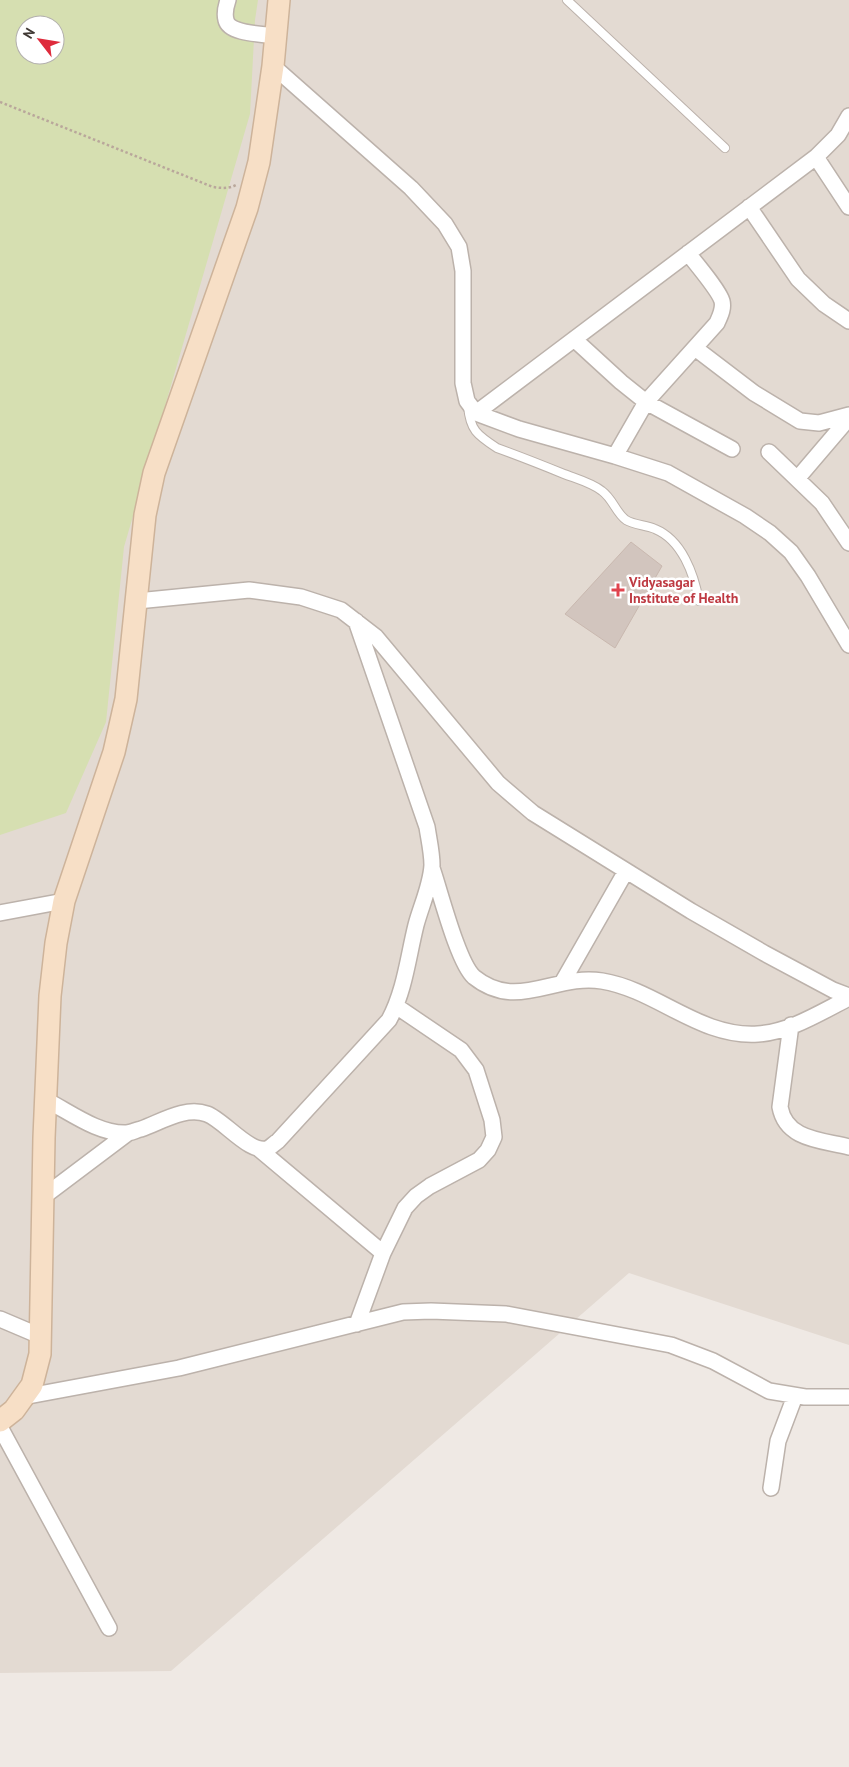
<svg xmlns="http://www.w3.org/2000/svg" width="849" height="1767" font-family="'PT Sans',sans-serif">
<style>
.residential{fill:#e3dad2;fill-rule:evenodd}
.green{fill:#d6dfb1;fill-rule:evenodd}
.building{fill:#d2c5be;stroke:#c9b8af}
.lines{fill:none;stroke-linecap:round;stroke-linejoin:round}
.lane-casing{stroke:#bcb2ab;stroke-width:10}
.street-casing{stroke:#bcb2ab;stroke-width:18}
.secondary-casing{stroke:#cdb39a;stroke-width:24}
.path{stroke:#b9a79b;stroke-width:2.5;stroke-dasharray:2.5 2.5;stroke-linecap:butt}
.lane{stroke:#fff;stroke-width:8}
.street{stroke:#fff;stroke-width:15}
.secondary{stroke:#f7dfc6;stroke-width:21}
.health-dot{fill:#e0444e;stroke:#fff;stroke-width:2}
.labels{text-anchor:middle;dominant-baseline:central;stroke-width:5;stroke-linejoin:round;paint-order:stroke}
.health-label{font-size:14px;font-weight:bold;fill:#be3a42;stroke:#fff;text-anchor:start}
</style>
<rect width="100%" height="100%" fill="#efe9e4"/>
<path class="residential" d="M0 0H849V1345L629 1273 171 1671 0 1673ZM25 25H55V55H25Z"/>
<path class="green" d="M0 0H258L255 20 250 114 124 547 106 722 66 813 0 835ZM25 25H55V55H25Z"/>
<path class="building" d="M631 542 662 566 615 648 565 614Z"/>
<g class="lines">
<g class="lane-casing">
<path id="lane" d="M567 0 725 148
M468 406C470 430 477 435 497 448 519 456 542 465 564 474 577 479 592 483 602 491 613 499 616 513 626 520 634 525 646 525 655 529 682 540 694 574 699 601"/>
</g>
<g class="street-casing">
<path id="street" d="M228 0C226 6 224 13 226 20 229 34 263 34 276 36
M273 66 411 188 445 224 459 247 463 271V383L467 401 476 413 519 429 615 456 668 473 745 516 770 533 791 552 808 576 849 645
M816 157 849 207
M749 207 798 279 824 304 849 321
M574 339 621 382 646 402 732 449
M695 348 754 393 800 421 819 423 849 415
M476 413 816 157 838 135 849 116
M769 452 822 503 849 543
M615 456 646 402 717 323C720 316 724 309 722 301 719 290 696 264 688 253
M797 479 849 418
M137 601 249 590 301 597 341 610 376 637 498 783 533 813 691 911 764 953 833 990 849 996
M432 868C440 891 458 963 474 977 517 1012 556 973 602 981 657 990 700 1038 758 1034 790 1032 821 1012 849 998
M0 913 64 901
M562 983 626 871
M791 1025 780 1107C786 1140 821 1140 849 1147
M46 1100C70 1112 98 1134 126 1133 131 1133 136 1130 141 1129 161 1122 185 1106 207 1114 224 1120 251 1156 269 1148 272 1146 275 1143 278 1141L389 1020C405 990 408 957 416 925 421 906 431 885 432 865 432 853 429 840 427 827L356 621
M259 1149 383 1253
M43 1197 128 1133
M0 1319 40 1336
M357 1324 383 1253 405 1208 416 1196 430 1186 479 1160 488 1150 494 1137 492 1120 476 1070 461 1050 396 1006
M23 1397 179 1368 403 1312 431 1311 506 1314 650 1341 671 1345 713 1361 769 1391 805 1397H849
M0 1427 109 1628
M771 1488 778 1441 795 1396"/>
</g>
<g class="secondary-casing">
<path id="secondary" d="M0 1421 14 1410 32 1385 40 1354 44 1138 50 996 56 943 64 901 114 752 126 699 145 515 154 473 247 208 259 162 273 66 279 0"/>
</g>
<path class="path" d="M0 102 213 187C221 188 229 189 236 185"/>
<use href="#lane" class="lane"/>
<use href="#street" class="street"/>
<use href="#secondary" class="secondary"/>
</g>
<path class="health-dot" d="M615.5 582.5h5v5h5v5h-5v5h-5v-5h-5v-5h5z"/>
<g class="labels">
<g class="health-label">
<text x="629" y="582">Vidyasagar<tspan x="629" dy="16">Institute of Health</tspan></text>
</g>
</g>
<g transform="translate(40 40) rotate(301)"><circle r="24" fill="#ffffff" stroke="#b3b0ae"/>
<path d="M0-4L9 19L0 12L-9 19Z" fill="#de2b3c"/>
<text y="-8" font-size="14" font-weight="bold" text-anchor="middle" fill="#403934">N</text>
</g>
</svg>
